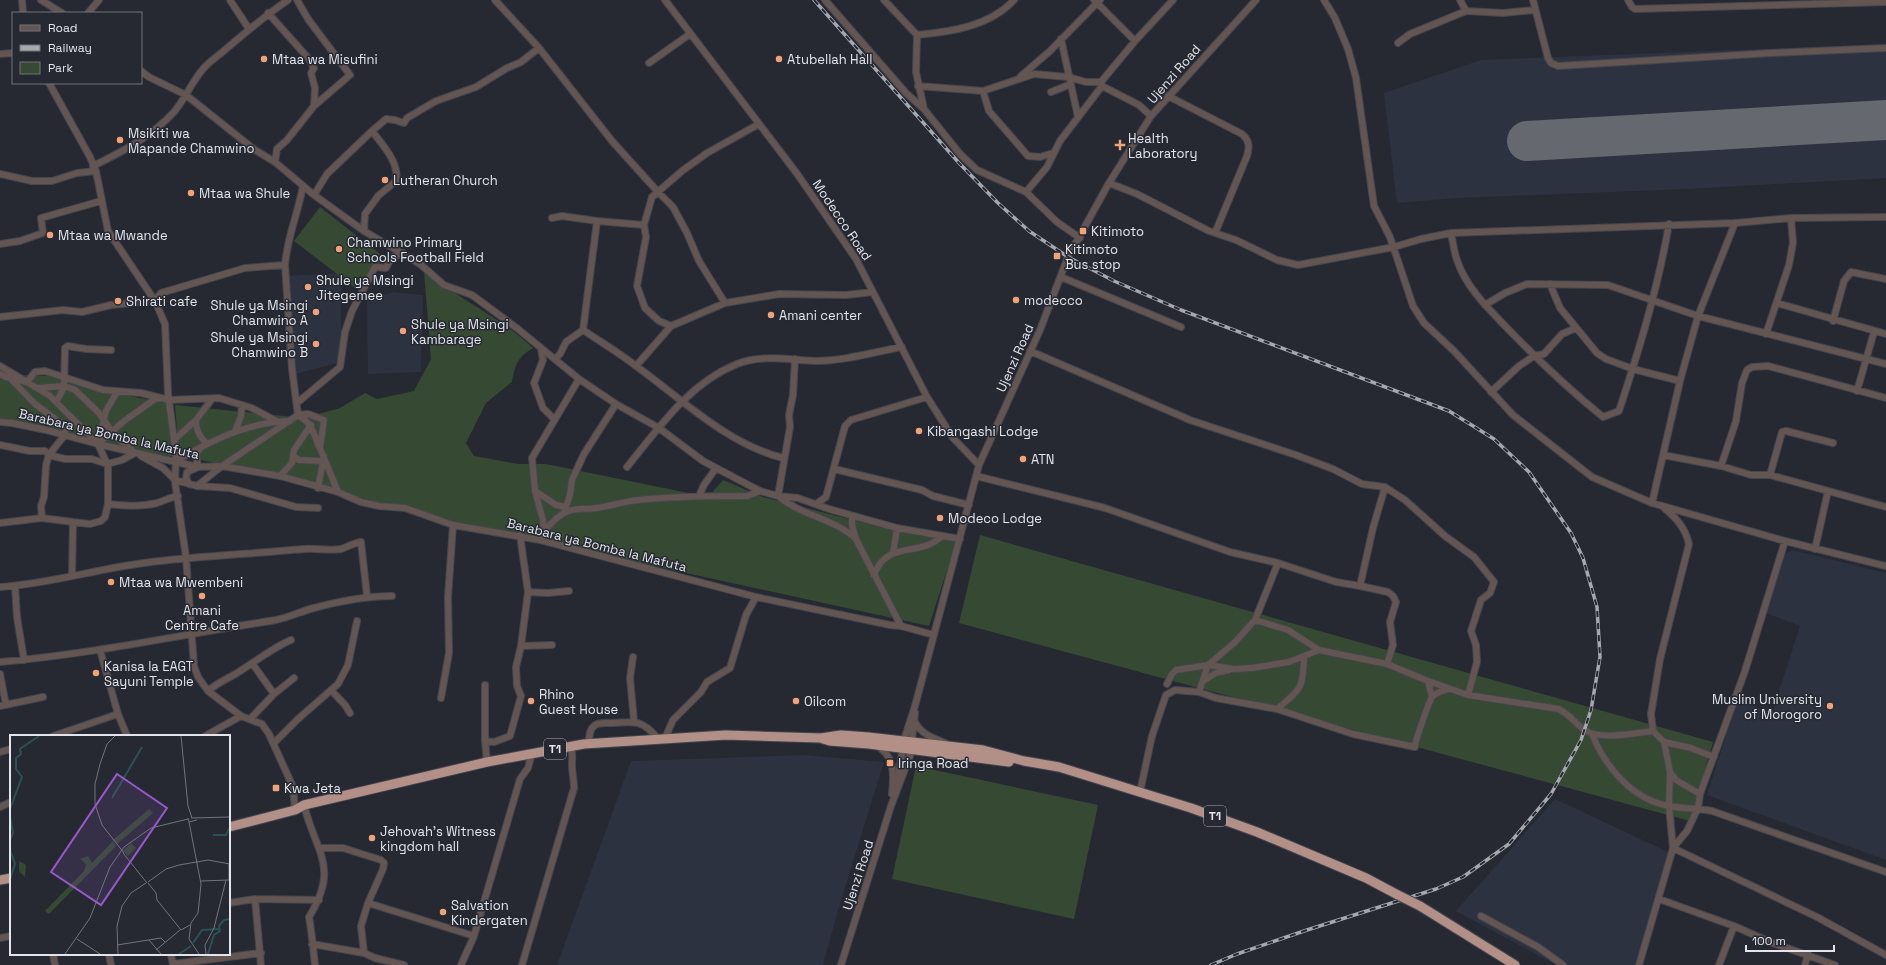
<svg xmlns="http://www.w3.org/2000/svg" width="1886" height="965" font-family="'Space Grotesk',sans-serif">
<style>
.built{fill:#2d3241}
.green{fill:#364933}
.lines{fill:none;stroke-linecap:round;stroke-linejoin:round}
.runway{stroke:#666870;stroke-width:40}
.minor-casing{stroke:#444750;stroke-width:8}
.highway-casing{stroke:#444750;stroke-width:11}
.minor{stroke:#635551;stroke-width:6}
.highway{stroke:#b39087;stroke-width:9}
.rail-casing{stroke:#a5a8af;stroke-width:3.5}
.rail{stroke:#262932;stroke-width:2;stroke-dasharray:6;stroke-linecap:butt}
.highway-bridge-casing{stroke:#444750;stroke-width:11;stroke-linecap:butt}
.highway-bridge{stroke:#b39087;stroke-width:9}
.poi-dot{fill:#efa377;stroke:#262932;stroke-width:1.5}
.labels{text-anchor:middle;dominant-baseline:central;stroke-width:3;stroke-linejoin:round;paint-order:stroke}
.shield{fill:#262932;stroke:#aaadb4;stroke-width:1}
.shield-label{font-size:12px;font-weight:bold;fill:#e3e5eb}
.poi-label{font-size:13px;fill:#e3e5eb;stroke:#262932;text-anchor:start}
.street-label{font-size:13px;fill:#e3e5eb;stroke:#262932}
.inset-river{fill:none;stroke:#2a5155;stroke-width:2}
.inset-road{fill:none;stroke:#72747c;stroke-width:1}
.view{fill:#955aca;fill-opacity:0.15;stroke:#955aca;stroke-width:2}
.inset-edge{fill:none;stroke:#e3e5eb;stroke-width:2}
</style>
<rect width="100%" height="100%" fill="#262932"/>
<path class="built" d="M1886 44V178L1687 189 1457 198 1397 203 1384 93 1481 60Z
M341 273V362L295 374 286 276Z
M393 292 423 295 421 372 368 374 367 300Z
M1792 550 1886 573V860L1707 795 1738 699 1772 713 1800 626 1766 613 1784 555Z
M804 755 884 762 838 910 823 965H557L631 761Z
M1555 799 1668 852 1635 965H1556L1456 911Z"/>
<path class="green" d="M320 207 384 257 358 290 294 241Z
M424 271C459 299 501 318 533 348 518 357 515 364 512 382L486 403 466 443 474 456 518 464H546L708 497 723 480 763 497 904 533 956 542 929 626 452 522 268 473 179 456 175 405 304 418 340 408 365 393 377 399 414 391 431 359Z
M0 371 8 375 48 376 83 387 170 404 174 457 0 424Z
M980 535 1713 742 1690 821 959 623Z
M916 766 1098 805 1074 919 892 879Z"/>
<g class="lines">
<path class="runway" d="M1527 141 1886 120"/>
<g class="minor-casing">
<path id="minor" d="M22 0 23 13
M41 0 62 13
M230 0 249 29
M297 0 308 19 350 75 314 106
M495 0 539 48 612 141 658 192 673 207 687 233 699 261 725 303
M665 0 798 175 856 259 927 397 953 438 979 465
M825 0 906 93 924 109
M884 0 917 35C951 32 990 26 1014 0
M1324 0 1335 18 1348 49 1356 78 1374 206 1390 237 1413 306 1424 323 1454 351 1513 415 1592 477 1652 503 1785 541 1886 566
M1460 0 1466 11
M1533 0 1548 58 1551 63 1558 66 1772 53 1886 48
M1628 0 1632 7 1635 9 1886 2
M88 13 99 0
M268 13 309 59 314 68 311 73 315 88 314 106 287 140 277 149 275 162
M917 35 916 72 924 109 960 154 977 170 1026 192 1057 222 1080 238
M1061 39 1078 117
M1135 41 1173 0
M1398 43 1410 34 1466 11 1503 13 1535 10
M0 54 13 53
M649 63 690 34
M141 71 149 77 186 95 255 150 275 162 314 195 364 231 420 264 444 285 472 295 518 329 579 379 616 404 659 428 703 461 760 491 778 496 798 498 829 509 897 528 960 539
M1021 76 1050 51 1100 0
M49 83 90 157 96 171 108 231 155 301 165 324 168 393 176 456 175 482 186 557 194 666 198 677 208 691 241 716 262 724 269 734 293 787 295 810
M918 86 983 91 1034 74 1068 77 1086 82H1101L1135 41 1094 0
M1102 86 1139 105 1151 116
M983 91 989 111 1028 156 1040 157 1053 153
M1051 92 1071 84
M1168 96 1242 134C1249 140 1250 146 1247 156L1215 233
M759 124 707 153 682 171 652 197 644 225 646 237 637 286 645 308 659 321 671 326 725 303 779 294 846 295 873 292
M93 166C122 152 152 136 174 112 185 99 191 83 203 69 209 62 218 56 226 49 246 32 266 15 288 0
M0 174 32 181H52L77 173 96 171
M1109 183 1137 194 1209 231 1236 240 1277 260 1298 265 1394 247 1421 239 1451 233 1735 223 1791 218 1886 217
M1026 192 1047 167 1060 141 1102 86 1101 82
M314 195 327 174 372 131 386 119 395 120 404 123 407 118 436 101 476 87 507 68 521 62 539 48
M552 218 562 216 597 221
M644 225 597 221 583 330C601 342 619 353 636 366 683 400 727 444 783 458
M364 231 365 214 378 196 396 181C400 163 382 144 372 131
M1451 233C1453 242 1454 252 1457 260 1466 288 1490 310 1509 330 1539 361 1570 390 1603 417L1619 411C1639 350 1658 288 1669 224
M0 244 20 241 43 233 41 218 101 201
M1061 277 1181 327
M1550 284 1560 308 1597 353 1606 359 1633 369 1680 381
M1777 303 1886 334
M1485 305 1505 293 1527 284 1608 285 1698 316 1886 364
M0 317 63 310 82 312 111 305 155 301 161 293 245 268 285 265
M1833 321 1844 281 1851 272 1886 279
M1766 334 1789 265 1793 243 1791 218
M541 348 543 360 534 383 543 408 554 419
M1030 351 1190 420 1296 455 1333 469 1362 484 1385 487 1405 500 1445 536 1474 557 1494 582 1490 593 1481 600 1471 631 1476 645 1477 662 1468 695
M555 359 560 354 566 342 583 330
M795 359 793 395 789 415 790 427 778 496C801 516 834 518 856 539
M0 366 27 382 35 372 45 371 103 390 141 393 169 400 219 398 252 408 276 421
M636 366 671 326
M0 374 6 377 27 382 50 396 98 444 108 466V504L105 517 101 521 90 524 73 522 72 575
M10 378 35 404 62 424 65 430 64 436 49 455 46 465 44 497 41 506 42 518
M37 388 64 386 75 390 99 413 115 436 133 451
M1857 391 1874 332
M1491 392 1519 366 1534 356 1544 354 1562 334 1576 328
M57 401 64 387 65 348 68 346 86 349 111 350
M297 403 340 367 345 332 352 311 375 267 386 268 391 258 403 253
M298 415 292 369 285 265C287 238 298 213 303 186
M299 416C311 422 314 434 319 447
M196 420C196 430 199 436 206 443
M0 422 12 423 46 430 98 444 198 467 222 466 280 476 338 492 361 502 379 506 405 508 453 525 540 540 756 597 890 625 901 626 934 635
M235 431 241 416 242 405
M174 440 196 420 212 399
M98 444 124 421 155 399 161 398
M98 444 106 411 117 392
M0 445 30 451H45L49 455 65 459H92L107 464 122 460 135 453
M1663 455 1721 466 1751 475H1770L1886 507
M141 456 163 468 175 480 197 486 230 488 296 507 318 508
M293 456 299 460 322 461
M176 461C212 440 248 422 290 421
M1721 466 1736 421 1742 383 1747 370 1752 367 1768 366 1886 398
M627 467C658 429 689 383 737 364 762 354 789 360 815 361 844 361 874 352 902 347
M834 469 922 490 933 496 969 505
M1770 475 1782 432 1786 431 1833 443
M280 476 292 463 294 450 311 425
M976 476 1105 508 1230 552 1278 563 1336 582 1360 586 1373 528 1385 487
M189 484 186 478 187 472 198 467 196 454 200 449
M197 486 222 466 298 415 308 414 324 420 320 448 338 492
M318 488 324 456
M535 491 556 505 565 507
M699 496 704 485 716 468
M1652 503 1680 381 1698 316 1735 223
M108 504C124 506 141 507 157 503 164 501 170 497 178 496
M816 504 826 497 845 426 851 420 927 397
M564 513 570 495 572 480 584 454 616 404
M852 516V525L856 539 901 626
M0 523 42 518 73 522
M544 532 543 520 535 491 532 458 579 379
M540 540C545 529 554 519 564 513 574 507 586 510 597 508 611 506 625 501 639 500 675 496 711 496 747 496L760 491
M1815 549 1828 491
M893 553 897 528
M874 575C887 539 920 558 942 536
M15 586 17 617 24 660
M1360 586 1388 592 1393 596 1396 602 1390 622 1393 645 1387 664
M0 587C49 584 96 569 144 563 197 556 251 554 304 549 316 548 329 551 341 549 348 547 353 543 361 542L367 596
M528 592 548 593 569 591
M1255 620 1288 630 1319 650 1387 664 1428 681 1468 695 1559 709C1570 715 1576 724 1586 731 1601 740 1636 733 1653 731L1664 742 1691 748 1714 757
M521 646 552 645
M100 650 118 714 127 736
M633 657 630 678 634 721
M0 662C93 654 184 634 276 620 290 617 302 611 314 608 340 601 365 596 392 596
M252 663 274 694
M0 674 6 705
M1203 681 1216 673 1229 670
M1428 681 1432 697
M1167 684 1172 674 1176 670 1208 665 1234 669 1252 668 1289 662 1319 650
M485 685V741L487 762
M331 690 345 705 350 713
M208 691C217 683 227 679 237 673 255 662 272 648 291 640
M1199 692 1216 698 1277 709 1353 734 1415 747C1415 741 1429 702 1432 697 1436 692 1443 691 1449 689
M441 698 449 653 448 597 453 525
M0 706 43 697
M1277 709C1301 689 1303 689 1304 658
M251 718 274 694 294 678
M915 722C921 734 933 738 945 743
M1653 731 1651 714 1660 659 1689 544C1685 527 1676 518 1663 507
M1592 734C1605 767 1633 800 1669 806 1684 809 1698 808 1712 811L1886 872
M53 736 118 714
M205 736 241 716
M665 738 673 720 701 692 707 682 730 668 746 615 756 597
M485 741 494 742 510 736 521 696 517 686 516 667 521 646 528 592 520 535
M1664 742 1670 772 1669 806 1673 848 1817 917 1886 955
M274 743 298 719 338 684 348 665 357 621
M589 744C589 738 589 730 594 726 598 722 606 723 612 723 635 721 643 720 658 739
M877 746C895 756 894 775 892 794
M0 752 11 749
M1670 772 1676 780 1700 794
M896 792 904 740 915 706 979 465 1040 330 1068 257 1109 183 1151 116 1256 0
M1140 792 1152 736 1166 695 1175 690 1199 692 1208 665 1234 643 1255 620 1278 563
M304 805C316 854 340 866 309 917 312 933 313 948 315 965
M0 807 11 802
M320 848H343L381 860 384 863 383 869 368 903 474 936
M255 899 261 965
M1659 899 1734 926 1770 942 1835 965
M229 903 255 899 319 900
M368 903 361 926 364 953 375 958 404 965
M1481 916 1538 947 1563 965
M0 938 11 936
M312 944 364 953
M53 954 55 965
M109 954 111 965
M171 954 173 965
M173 964 261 953
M461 965 474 936 520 779 528 768 532 753
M522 965 574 788C574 780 572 773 572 765 572 758 573 753 571 746
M841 965 891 806 910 756 915 713
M1639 965 1673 848 1687 831 1698 808 1700 794 1745 671 1785 541
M1719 965 1734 926
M1805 965 1808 954"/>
</g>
<g class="highway-casing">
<path id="highway" d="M823 739 830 741 869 744 1009 762
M229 827 295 810 304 805 487 762 584 744 726 735 821 738 841 735 868 737 983 750 1024 761 1059 767 1191 808 1257 832 1366 878 1398 895
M0 880 11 878
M1420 906 1515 965"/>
</g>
<use href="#minor" class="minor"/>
<use href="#highway" class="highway"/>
<g class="rail-casing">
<path id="rail" d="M814 0 960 164 998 203 1029 231 1068 257 1114 281 1181 310 1449 411 1494 439 1529 472 1571 533 1583 558 1597 607 1600 657 1591 710 1581 740 1551 794 1509 844 1463 877 1436 889 1307 930 1237 954 1211 965"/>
</g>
<use href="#rail" class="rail"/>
<g class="highway-bridge-casing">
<path id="highway-bridge" d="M1398 895 1420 906"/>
</g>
<use href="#highway-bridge" class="highway-bridge"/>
</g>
<g class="poi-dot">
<circle cx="264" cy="59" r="4"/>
<circle cx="779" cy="59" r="4"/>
<circle cx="120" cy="140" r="4"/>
<path d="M1118 139h4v4h4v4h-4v4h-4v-4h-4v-4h4z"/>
<circle cx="385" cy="180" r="4"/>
<circle cx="191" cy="193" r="4"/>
<rect x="1079" y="227" width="8" height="8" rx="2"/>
<circle cx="50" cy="235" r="4"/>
<circle cx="339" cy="249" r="4"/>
<rect x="1053" y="252" width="8" height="8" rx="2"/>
<circle cx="308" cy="287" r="4"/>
<circle cx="1016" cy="300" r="4"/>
<circle cx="118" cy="301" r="4"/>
<circle cx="316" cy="312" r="4"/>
<circle cx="771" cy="315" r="4"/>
<circle cx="403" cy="331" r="4"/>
<circle cx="316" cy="344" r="4"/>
<circle cx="919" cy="431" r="4"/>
<circle cx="1023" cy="459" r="4"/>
<circle cx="940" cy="518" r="4"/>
<circle cx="111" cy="582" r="4"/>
<circle cx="202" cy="596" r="4"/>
<circle cx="96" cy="673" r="4"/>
<circle cx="531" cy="701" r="4"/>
<circle cx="796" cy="701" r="4"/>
<circle cx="1830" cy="706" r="4"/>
<rect x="886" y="759" width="8" height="8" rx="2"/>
<rect x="272" y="784" width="8" height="8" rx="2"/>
<circle cx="372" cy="838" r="4"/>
<circle cx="443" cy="912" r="4"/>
</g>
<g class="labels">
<g class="shield">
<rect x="544" y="739" width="22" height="20" rx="3"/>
<rect x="1204" y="806" width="22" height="20" rx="3"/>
</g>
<g class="shield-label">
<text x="555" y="749">T1</text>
<text x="1215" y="816">T1</text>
</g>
<g class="poi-label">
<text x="272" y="59">Mtaa wa Misufini</text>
<text x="787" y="59">Atubellah Hall</text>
<text x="128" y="133">Msikiti wa<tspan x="128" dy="15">Mapande Chamwino</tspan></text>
<text x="1128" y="138">Health<tspan x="1128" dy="15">Laboratory</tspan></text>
<text x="393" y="180">Lutheran Church</text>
<text x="199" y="193">Mtaa wa Shule</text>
<text x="1091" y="231">Kitimoto</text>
<text x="58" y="235">Mtaa wa Mwande</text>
<text x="347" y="242">Chamwino Primary<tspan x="347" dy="15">Schools Football Field</tspan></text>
<text x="1065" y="249">Kitimoto<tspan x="1065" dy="15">Bus stop</tspan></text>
<text x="316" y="280">Shule ya Msingi<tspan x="316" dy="15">Jitegemee</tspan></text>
<text x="1024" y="300">modecco</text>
<text x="126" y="301">Shirati cafe</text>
<text x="308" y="305" text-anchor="end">Shule ya Msingi<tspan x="308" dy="15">Chamwino A</tspan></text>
<text x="779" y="315">Amani center</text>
<text x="411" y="324">Shule ya Msingi<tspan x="411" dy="15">Kambarage</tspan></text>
<text x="308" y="337" text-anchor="end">Shule ya Msingi<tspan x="308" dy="15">Chamwino B</tspan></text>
<text x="927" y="431">Kibangashi Lodge</text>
<text x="1031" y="459">ATN</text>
<text x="948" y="518">Modeco Lodge</text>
<text x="119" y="582">Mtaa wa Mwembeni</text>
<text x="202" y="610" text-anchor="middle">Amani<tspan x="202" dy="15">Centre Cafe</tspan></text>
<text x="104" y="666">Kanisa la EAGT<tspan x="104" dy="15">Sayuni Temple</tspan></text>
<text x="539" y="694">Rhino<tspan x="539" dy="15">Guest House</tspan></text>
<text x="1822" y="699" text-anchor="end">Muslim University<tspan x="1822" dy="15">of Morogoro</tspan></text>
<text x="804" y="701">Oilcom</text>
<text x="898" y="763">Iringa Road</text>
<text x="284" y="788">Kwa Jeta</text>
<text x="380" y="831">Jehovah's Witness<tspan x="380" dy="15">kingdom hall</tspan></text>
<text x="451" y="905">Salvation<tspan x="451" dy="15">Kindergaten</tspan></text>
</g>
<g class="street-label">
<text transform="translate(1174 74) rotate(-49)">Ujenzi Road</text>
<text transform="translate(842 220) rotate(56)">Modecco Road</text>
<text transform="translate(1015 358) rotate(-66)">Ujenzi Road</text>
<text transform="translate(109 434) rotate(13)">Barabara ya Bomba la Mafuta</text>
<text transform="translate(597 545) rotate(14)">Barabara ya Bomba la Mafuta</text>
<text transform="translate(858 875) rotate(-72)">Ujenzi Road</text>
</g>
</g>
<g transform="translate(10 735)">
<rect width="220" height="220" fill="#262932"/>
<path d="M139 74 143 78 107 109 103 105ZM103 106 106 111 39 179 35 176 74 136 76 129 70 124 78 121 82 128ZM121 108 126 113 118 121 113 116ZM9 126 16 130 15 142 9 136Z" fill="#364933"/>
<path class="inset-river" d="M102 63 132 12M0 74 12 42 6 34V23L11 19 10 14 29 1M0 81 3 98 0 105M203 100H216L220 92M0 115 5 129 0 144M183 208 192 195 209 194M169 219 181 211M198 219 204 200 210 196 209 191 214 185 220 184"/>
<path class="inset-road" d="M105 1 97 9 90 29 85 49V69L92 90 114 118M171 1 178 71 182 83M178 83 179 87 187 85M181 83 220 82M179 87 191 149 188 178 181 188 179 204M113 118 137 148M191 146 219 145V129M138 147 156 134 169 130 198 125 220 129M138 148 146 158 147 165 171 195 180 190M67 204 90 219M179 204 189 219M139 205 151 219M107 210 151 203 155 207M146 215 170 195M55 219 80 183 100 132 114 112 141 93 178 84M108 219 107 191 112 171 121 158 136 148M196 219 195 210 204 193 216 145"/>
<path class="view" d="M107 39 157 73 91 170 41 137Z"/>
<rect width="220" height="220" class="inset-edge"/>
</g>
<rect x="12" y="12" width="130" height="72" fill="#262932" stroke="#72747c"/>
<rect x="20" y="25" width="20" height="6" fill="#635551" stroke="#72747c"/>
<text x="48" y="32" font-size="12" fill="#e3e5eb">Road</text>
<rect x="20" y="45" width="20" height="6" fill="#a5a8af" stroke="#72747c"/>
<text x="48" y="52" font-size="12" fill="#e3e5eb">Railway</text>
<rect x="20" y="62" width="20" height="12" fill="#364933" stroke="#72747c"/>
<text x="48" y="72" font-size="12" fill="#e3e5eb">Park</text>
<path d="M1746 945v6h88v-6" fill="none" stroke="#e3e5eb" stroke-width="2"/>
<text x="1752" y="945" font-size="12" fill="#e3e5eb" stroke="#262932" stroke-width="3" paint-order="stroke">100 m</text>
</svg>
